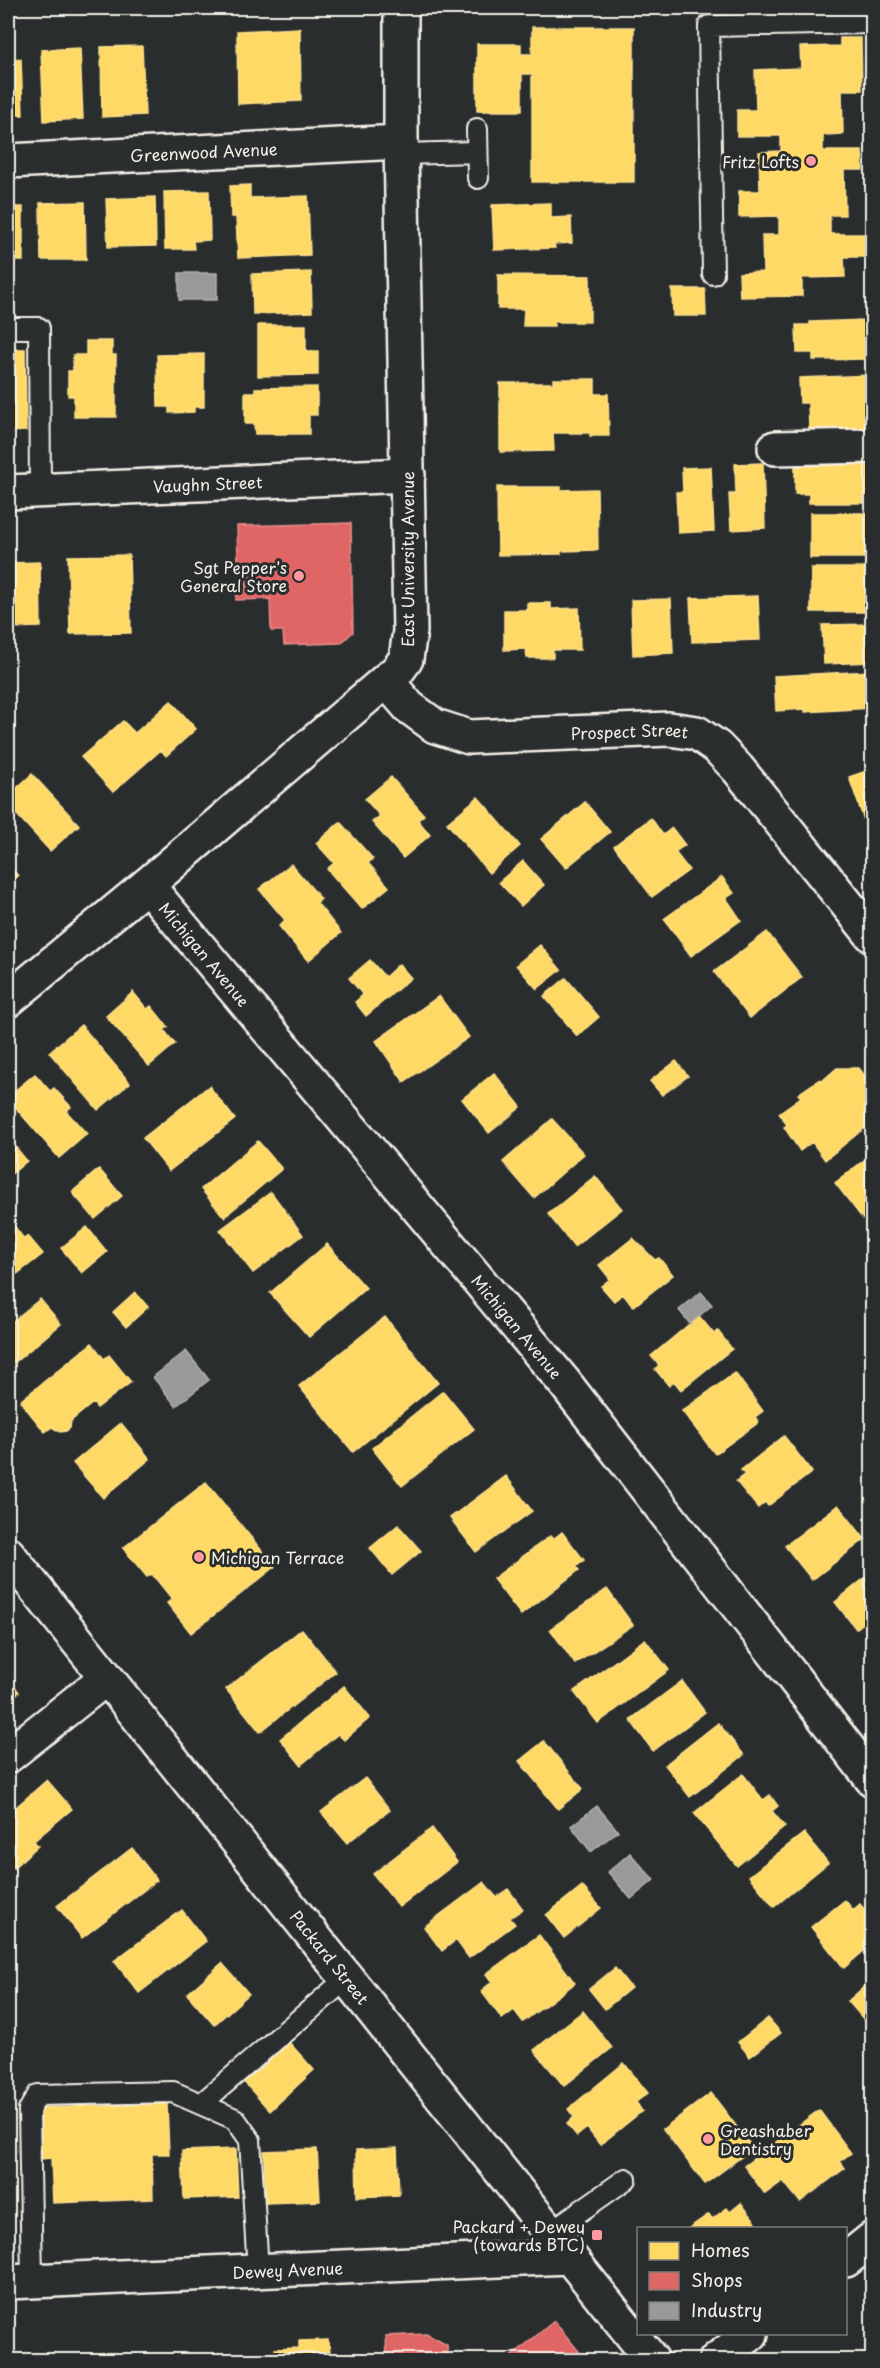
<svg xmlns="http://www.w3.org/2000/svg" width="880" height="2368" font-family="'Playpen Sans',sans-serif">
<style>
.homes{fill:#ffd966;stroke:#fce08d;stroke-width:1.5}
.shops{fill:#e06666;stroke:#e6908d;stroke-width:1.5}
.industry{fill:#999;stroke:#b4b3b1;stroke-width:1.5}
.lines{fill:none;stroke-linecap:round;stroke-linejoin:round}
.service-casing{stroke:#f4f1e8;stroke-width:24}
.minor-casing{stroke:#f4f1e8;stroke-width:38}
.secondary-casing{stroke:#f4f1e8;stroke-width:38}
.service{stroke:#2a2d2e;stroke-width:20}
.minor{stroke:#2a2d2e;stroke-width:33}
.secondary{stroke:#2a2d2e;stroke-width:33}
.poi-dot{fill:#ff9aa2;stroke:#2a2d2e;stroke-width:2}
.labels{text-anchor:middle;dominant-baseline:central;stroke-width:6;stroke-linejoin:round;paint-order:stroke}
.street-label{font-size:16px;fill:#f4f1e8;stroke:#2a2d2e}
.poi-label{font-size:16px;fill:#f4f1e8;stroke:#2a2d2e;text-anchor:end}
</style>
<rect width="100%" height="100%" fill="#2a2d2e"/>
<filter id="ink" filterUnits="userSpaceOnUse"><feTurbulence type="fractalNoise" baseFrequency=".0167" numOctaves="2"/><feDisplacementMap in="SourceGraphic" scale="12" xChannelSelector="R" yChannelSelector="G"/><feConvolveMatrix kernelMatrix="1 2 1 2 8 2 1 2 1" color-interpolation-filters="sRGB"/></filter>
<g filter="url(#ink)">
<path class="homes" d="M479 8H570V9H478Z
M532 27H634V182H532V74H522V111H477V44H521V54H532Z
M300 28 301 101 238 104 237 31Z
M840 38H861L862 90H842L843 134 823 135V151H862L863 170H844L845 215H830V234H869L870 257H844L845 277 802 278V296L740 297 739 273 763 272 762 235H779V216L739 217V191H760L759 152 781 151V136H737V110H756L755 70 801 68 800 47 840 46Z
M142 46 145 115 102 117 101 47Z
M80 48 83 119 44 121 41 50Z
M8 59H21L23 115H8Z
M250 185V198L308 196 310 255 238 258 236 217H231L230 186Z
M209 191 210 240 193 241 194 249H165L164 192Z
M155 197 156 246 108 247 106 199Z
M85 202 86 260H41L40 203Z
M551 203V218L571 217 572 243 554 244 555 248 494 250 492 205Z
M8 207H23V261H8Z
M311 272 312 312 253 314 252 274Z
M498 275 590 276V322H554V326H523L524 309H498Z
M672 289H705L706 316H673Z
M867 320 868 359 813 360V353H797L796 325H810V322Z
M258 325H306V351H318V375L258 376Z
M86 341H112V355H116V417H74V396H68V371H73V355H86Z
M8 349H25L26 431 8 432Z
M204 354V407H194V412L169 413V407H158L157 355Z
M872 375V428L809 430 808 403H800L799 378Z
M553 379H595V394H608L609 436H590V433H553L554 451 500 452V383H553Z
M317 387V415H309V434H255L254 424H245V392H255V388Z
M807 455 872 459V495H864V503H809V494H795V466H807Z
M763 463 765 528 731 530 729 494H736L735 464Z
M711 467 714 531 678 533 676 492H683L682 468Z
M497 487H561V490L597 489 598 550 561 551V554L498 555Z
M810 513H872V558H810Z
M129 555 131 633 70 634 68 556Z
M40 562 41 627 8 628V563Z
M811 568H866V612H811Z
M758 596 760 640 692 642 690 598Z
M671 599 673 653 633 655 631 600Z
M527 603H551V609L579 608 580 650H553V658H527L526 649 504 650V610H527Z
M872 624V662L824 664 822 625Z
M872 671V708L805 712V709L776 711 774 676Z
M171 701 196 729 166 756 161 750 113 792 81 757 123 721 135 733Z
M872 769V843L849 777Z
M32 774 79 825 50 851 8 805V796Z
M391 777 424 815 418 820 430 835 403 858 372 822 380 816 365 799Z
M478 797 520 846 489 873 447 823Z
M585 802 610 832 566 868 541 839Z
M651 818 663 835 672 828 685 845 675 852 689 870 652 897 614 846Z
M340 822 373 859 368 863 389 887 362 909 327 869 334 863 316 843Z
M523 861 544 885 521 906 499 882Z
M8 864 18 876 8 885Z
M291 864 321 899 317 903 341 933 308 961 279 926 285 920 259 889Z
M722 877 734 893 726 898 741 920 691 956 664 919Z
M767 932 802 977 750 1018 714 972Z
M540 945 561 970 537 989 516 965Z
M370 960 385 977 399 964 411 978 366 1016 355 1002 363 995 349 978Z
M566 978 599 1017 577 1036 544 996Z
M133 992 147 1009 151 1006 168 1027 164 1030 175 1044 149 1066 106 1016Z
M439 996 469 1037 404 1082 376 1041Z
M81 1025 130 1083 98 1110 49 1052Z
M676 1061 688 1076 662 1095 650 1081Z
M837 1068H859L872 1085V1113L869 1116 867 1126 825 1160 812 1142 800 1151 784 1127 787 1125 779 1113 801 1097 798 1094 820 1079 822 1081Z
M494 1073 521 1107 489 1133 462 1099Z
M35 1074 50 1091 54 1088 71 1107 66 1111 87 1134 59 1158 8 1099V1096Z
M209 1086 235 1119 169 1171 143 1138Z
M552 1119 584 1154 534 1198 503 1162Z
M8 1138 27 1161 8 1177Z
M258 1141 282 1169 224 1217 201 1189Z
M872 1154V1226L870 1228 835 1183Z
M99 1169 122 1196 95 1219 72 1192Z
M595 1176 622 1209 574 1247 548 1214Z
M271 1192 303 1235 253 1273 220 1230Z
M12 1223 24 1239 28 1236 43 1254 8 1281V1226Z
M87 1227 107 1252 82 1273 61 1248Z
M633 1238 655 1260 659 1258 673 1275 633 1307 623 1294 614 1301 601 1286 610 1279 599 1265Z
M327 1244 366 1288 309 1337 270 1293Z
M135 1292 148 1307 126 1327 113 1312Z
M40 1299 61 1324 8 1368V1325Z
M699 1316 714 1334 718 1331 732 1349 681 1390 674 1381 669 1386 655 1369 659 1365 651 1356Z
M385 1317 438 1383 353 1452 299 1386Z
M92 1343 104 1359 109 1355 131 1382 97 1408 93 1403 71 1421 70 1428 66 1431 60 1432 52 1427 45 1432 20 1401Z
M735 1373 763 1411 755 1417 759 1422 715 1454 682 1411Z
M443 1391 474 1429 402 1486 372 1448Z
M121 1423 150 1459 103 1498 73 1463Z
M784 1436 812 1472 768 1506 765 1502 758 1508 736 1481 745 1474 741 1470Z
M506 1476 532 1511 476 1552 450 1518Z
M206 1482 275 1567 191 1633 167 1603 172 1599 152 1574 147 1577 123 1548Z
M838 1505 865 1539 812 1580 785 1546Z
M398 1525 421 1551 392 1575 370 1548Z
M562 1532 584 1560 576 1566 579 1570 521 1615 493 1579 550 1536 553 1539Z
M872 1572V1616L856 1629 835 1602Z
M607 1589 633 1625 575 1664 550 1629Z
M302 1629 336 1672 260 1732 226 1689Z
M645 1639 669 1670 598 1723 574 1692Z
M8 1677 19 1692 8 1701Z
M682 1681 705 1712 653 1751 630 1720Z
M344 1686 370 1718 344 1740 338 1734 301 1765 280 1739Z
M718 1723 744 1755 690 1797 665 1765Z
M544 1741 583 1789 558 1809 519 1761Z
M743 1774 763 1800 770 1795 778 1806 772 1811 785 1827 737 1866 694 1813Z
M365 1778 390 1810 347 1843 321 1812Z
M47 1780 72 1809 34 1841 38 1846 13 1868 8 1861V1814Z
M432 1828 457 1862 399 1907 373 1874Z
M804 1833 828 1863 774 1907 749 1876Z
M132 1848 157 1880 82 1938 57 1906Z
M484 1882 496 1897 508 1889 523 1909 510 1918 515 1924 469 1958 456 1940 442 1951 424 1927Z
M582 1886 601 1908 564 1938 546 1915Z
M845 1900 853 1910 860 1904 872 1918V1926L870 1928 872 1932V1944L844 1968 811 1927Z
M182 1910 206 1941 139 1993 114 1961Z
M539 1935 575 1983 523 2022 514 2010 502 2019 481 1991 492 1982 486 1974Z
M222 1963 249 1994 214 2025 187 1994Z
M615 1968 631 1988 605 2009 589 1989Z
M872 1980V2029L848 2001Z
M583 2011 612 2048 564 2086 534 2050Z
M768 2018 781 2033 750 2057 738 2042Z
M286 2039 314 2070 270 2111 242 2080Z
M624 2063 648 2093 636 2102 642 2111 600 2145 587 2128 577 2136 567 2124 574 2117 568 2109Z
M711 2093 753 2148 705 2184 663 2129Z
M167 2104 169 2154H152L153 2199 53 2203 51 2158 41 2159 39 2108Z
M819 2110 851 2153 840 2161 845 2168 800 2202 783 2181 765 2194 744 2166Z
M8 2125 11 2202 8 2203Z
M397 2148 399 2195 357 2197 356 2150Z
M236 2149 238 2197 184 2199 182 2151Z
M317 2149 320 2201 266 2203 264 2151Z
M741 2203 759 2226 756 2228H689L709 2214 712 2219 727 2208 730 2212Z
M328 2340 330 2351H329V2360H276L275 2349 299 2348V2341Z
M241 2353V2360H199V2355Z
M173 2355 174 2360H138V2356Z
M76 2357V2360H38V2358Z
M120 2358V2360H85V2359Z"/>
<path class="shops" d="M351 523 353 632 341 643 284 645 283 631H271L270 599 236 600V591L246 590 245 561H238L237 526Z
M554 2321 586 2360H506L513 2355Z
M426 2334 447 2345 448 2360H387L386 2336Z"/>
<path class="industry" d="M179 273H217V300H179Z
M701 1292 712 1305 690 1324 679 1310Z
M186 1351 209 1380 176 1406 153 1377Z
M597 1806 618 1831 591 1852 571 1826Z
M630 1853 654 1880 631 1899 608 1872Z"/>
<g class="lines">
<g class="service-casing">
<path id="service" d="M477 129 478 178
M401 154 477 152
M713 274 709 26 872 23
M8 328H39L40 491
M201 2104 346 1979
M549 2233 626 2179
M32 2281 29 2110 38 2095 173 2092 235 2119 250 2140 258 2271"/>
</g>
<g class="minor-casing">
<g id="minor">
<path id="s1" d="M8 161 401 142"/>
<path d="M775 448 872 446"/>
<path id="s2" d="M8 492 408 475"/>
<path id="s3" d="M386 680 409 707 435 726 469 737 669 729 697 733 717 747 738 769 872 935"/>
<path id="s4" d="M147 885 564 1382 872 1779"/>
<path d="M8 1000 147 885 398 670 406 659 410 631 401 142V8"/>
<path d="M8 1756 106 1678"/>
<path d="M846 2260 872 2239"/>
<path id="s5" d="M8 2282 568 2257"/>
<path d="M716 2360 751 2334"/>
</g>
</g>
<g class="secondary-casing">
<g id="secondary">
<path id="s6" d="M8 1554 652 2360"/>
</g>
</g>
<use href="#service" class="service"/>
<use href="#minor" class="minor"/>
<use href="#secondary" class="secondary"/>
</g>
</g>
<g class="poi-dot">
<circle cx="811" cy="161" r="6"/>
<circle cx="299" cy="576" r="6"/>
<circle cx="199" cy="1557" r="6"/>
<circle cx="708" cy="2139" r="6"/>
<rect x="591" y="2229" width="12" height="12" rx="3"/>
</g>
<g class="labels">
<g class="street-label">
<text stroke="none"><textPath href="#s1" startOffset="196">Greenwood Avenue</textPath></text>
<text stroke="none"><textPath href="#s2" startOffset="200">Vaughn Street</textPath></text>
<text transform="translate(407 559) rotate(-90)">East University Avenue</text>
<text stroke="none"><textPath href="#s3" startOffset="264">Prospect Street</textPath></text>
<text stroke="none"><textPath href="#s4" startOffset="90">Michigan Avenue</textPath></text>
<text stroke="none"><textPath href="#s4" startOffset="576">Michigan Avenue</textPath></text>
<text stroke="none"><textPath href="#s6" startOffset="516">Packard Street</textPath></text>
<text stroke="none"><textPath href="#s5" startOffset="280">Dewey Avenue</textPath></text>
</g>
<g class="poi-label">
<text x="799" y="161">Fritz Lofts</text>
<text x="287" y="567">Sgt Pepper's<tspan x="287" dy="18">General Store</tspan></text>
<text x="211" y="1557" text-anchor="start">Michigan Terrace</text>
<text x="720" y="2130" text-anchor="start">Greashaber<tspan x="720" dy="18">Dentistry</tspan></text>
<text x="585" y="2226">Packard + Dewey<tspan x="585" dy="18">(towards BTC)</tspan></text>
</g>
</g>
<rect width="880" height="2368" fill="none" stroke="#2a2d2e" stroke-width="30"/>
<rect x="15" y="15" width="850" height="2338" fill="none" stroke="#f4f1e8" stroke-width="2" filter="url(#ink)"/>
<rect x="637" y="2227" width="210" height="108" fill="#2a2d2e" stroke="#7b7b78" stroke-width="1.5"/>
<rect x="649" y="2242" width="30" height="18" fill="#ffd966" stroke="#7b7b78" stroke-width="1.5"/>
<text x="691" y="2257" font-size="18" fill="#f4f1e8">Homes</text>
<rect x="649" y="2272" width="30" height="18" fill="#e06666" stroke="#7b7b78" stroke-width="1.5"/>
<text x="691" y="2287" font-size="18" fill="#f4f1e8">Shops</text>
<rect x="649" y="2302" width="30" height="18" fill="#999999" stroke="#7b7b78" stroke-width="1.5"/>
<text x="691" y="2317" font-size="18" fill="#f4f1e8">Industry</text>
</svg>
